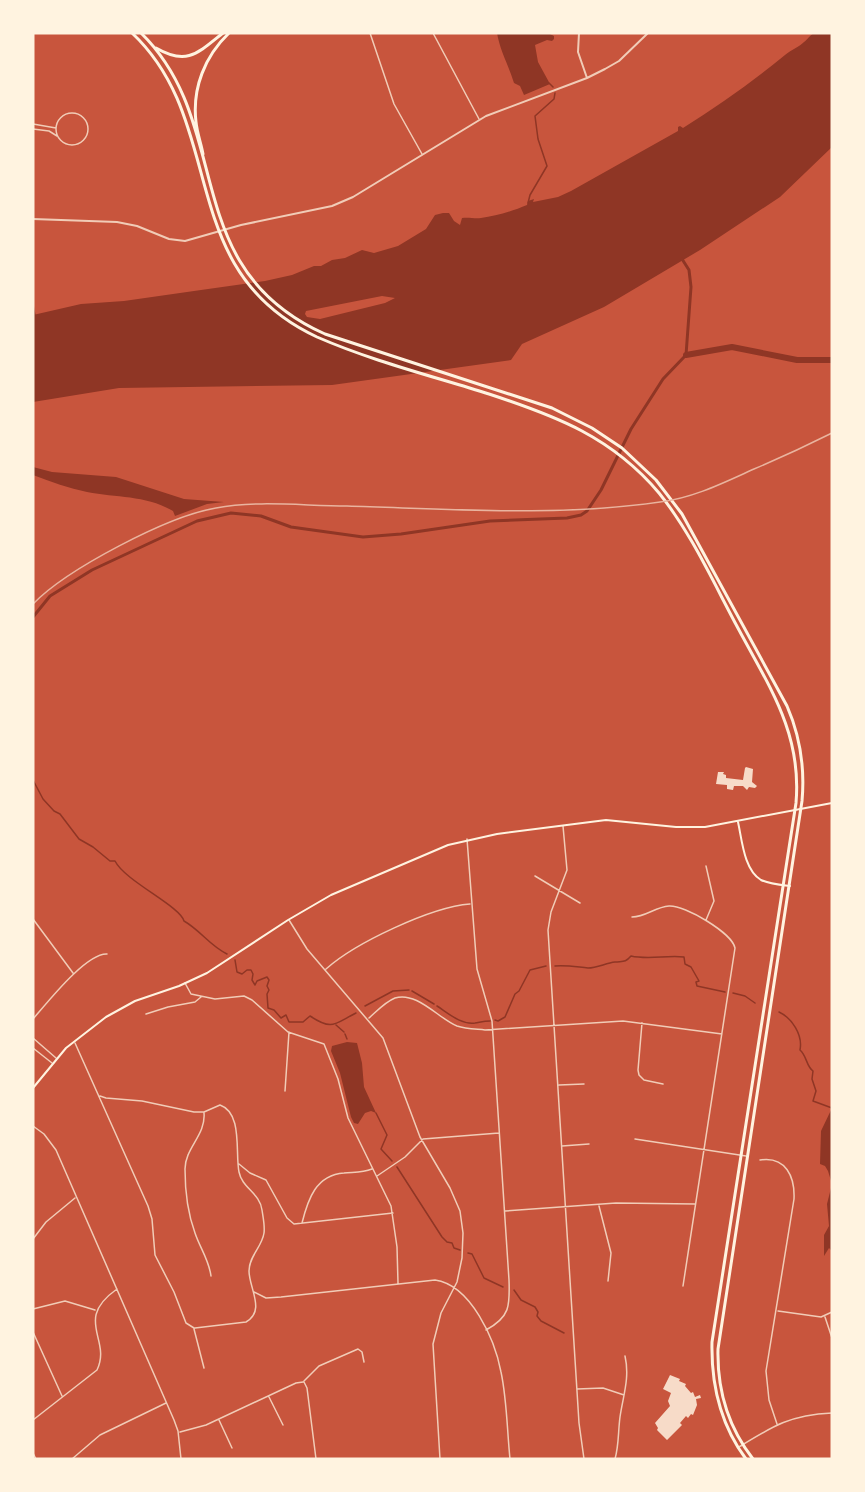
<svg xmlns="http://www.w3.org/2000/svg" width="865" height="1492" font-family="Roboto,sans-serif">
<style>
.water{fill:#8f3625;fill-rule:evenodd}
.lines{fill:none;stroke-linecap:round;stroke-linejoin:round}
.stream{stroke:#8f3625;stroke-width:1.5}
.canal{stroke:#8f3625;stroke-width:3}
.river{stroke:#8f3625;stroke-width:6}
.building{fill:#f7dbc8}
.minor{stroke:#f1ccb7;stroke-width:1.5}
.tertiary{stroke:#f1ccb7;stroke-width:2}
.secondary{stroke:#fff3e0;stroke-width:2}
.trunk{stroke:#fff3e0;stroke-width:3}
.rail{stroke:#e9b49f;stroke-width:1.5}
</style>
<rect width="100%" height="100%" fill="#c8553d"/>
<path class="water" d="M497 33H548L554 36V39L552 41 547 40 535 45 538 62 550 84 524 95 520 86 514 83C509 66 500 51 497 33Z
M814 33H832V147L780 197 700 250 604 307 522 344 511 360 332 385 119 388 33 402V315L81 304 124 301 201 290 265 281 292 275 314 266H321L332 260 345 258 362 250 374 253 398 246 426 229 435 215 443 213H449L454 221 460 225 462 218C469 217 475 219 481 218 496 216 513 211 527 205L528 201 534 199 533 202 558 197 571 191 678 131V127L680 126 683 128C718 106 752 82 785 55 791 50 799 47 804 42 808 39 809 36 814 33ZM382 296 395 298 385 303 320 319 307 317 305 314 306 311Z
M33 467 52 472 116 477 184 499 224 502 207 504 175 516 173 511C146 495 117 498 87 492 69 488 51 482 33 475Z
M347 1042 357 1043 362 1063 364 1087 376 1113 371 1111 365 1113 358 1124 354 1123 351 1117 340 1073 331 1051 332 1046Z
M832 1108V1251L829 1248 824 1256V1235L829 1226 827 1204 832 1184 828 1171 825 1166 820 1164 821 1131Z"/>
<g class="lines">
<path class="stream" d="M549 83 553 87
M528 203 530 195 547 166 538 139 535 116 554 99 555 93
M33 283V303
M33 305 35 316
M33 780 43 799 54 811 60 814 79 839 93 847 110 861H115C125 881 180 906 184 921 200 930 210 946 227 954
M235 960 237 972 242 974 247 970H251L253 974 252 980 255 985 257 981 267 977 269 980 267 986 269 990 267 994 268 1008 274 1010 281 1018 286 1015 289 1022H303L310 1016C333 1031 334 1024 356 1013
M555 966C567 965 577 967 588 968 597 968 606 963 615 962 623 961 625 963 631 956 648 960 667 955 684 957L685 964 691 967 699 981 696 982 697 986 725 992
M412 991 434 1004
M733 993 745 996 755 1003
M365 1006 393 991 409 990
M437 1006C448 1013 461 1025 475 1023 481 1022 484 1021 490 1021
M779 1012C792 1018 803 1035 800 1050 807 1056 806 1066 813 1071L812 1079 816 1091 813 1101 832 1108
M495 1020 498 1021 505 1017 515 994 519 991 530 970 546 966
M336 1025 344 1032
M345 1034 347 1039
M376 1113 387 1135 381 1149 392 1161
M397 1167 442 1237 447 1242 452 1243 454 1248 460 1250
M468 1253 472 1254 484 1278 503 1287
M514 1290 521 1300 535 1307 538 1312 537 1316 541 1321 564 1333"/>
<path class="canal" d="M33 617 50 596 92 570 197 521 231 513 261 516 291 527 363 537 401 534 490 521 567 518 581 515 587 511 601 490 631 429 663 379 686 355 691 287 689 270 682 259"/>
<path class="river" d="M686 355 732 347 797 360H832"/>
</g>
<path class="building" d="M746 767 753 769 752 782 757 786 755 788 749 787 747 790 743 786H734L733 790 727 789V785L716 784 718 772H724L723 774 726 775V778L743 780 745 768Z
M670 1375 680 1379 679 1381 686 1384 685 1386 691 1393 693 1392 695 1397 700 1395 701 1398 696 1399 697 1405 693 1415 691 1414 688 1418 686 1416 680 1423 682 1425 667 1440 657 1430 658 1428 655 1423 670 1406 668 1401 671 1393 663 1389Z"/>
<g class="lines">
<path class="minor" d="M370 33 394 104 422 154
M433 33 479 119
M56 129a16 16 0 1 1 32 0a16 16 0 1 1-32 0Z
M33 124 56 128
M33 129 49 131 57 136
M563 826 567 870 551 912 548 930 579 1423 584 1459
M467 839 477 969 492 1021 509 1280C510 1306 510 1317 486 1330
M535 876 580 903
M632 917C646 917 655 907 669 906 685 905 732 933 735 948L683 1286
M33 919 73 973
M289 920 307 949 383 1038 420 1137 450 1188 460 1211 463 1233 462 1258 457 1282 441 1313 433 1344 440 1459
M706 920 714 901 706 866
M326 969C355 943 431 907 470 904
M185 983 191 994 215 999 244 996 252 1000 288 1032 324 1044 338 1079 348 1118 391 1206 397 1247 398 1283
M146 1014 168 1007 195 1002 201 997
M369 1018C377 1011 385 1002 395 998 417 991 439 1019 457 1026 466 1029 476 1029 485 1030L623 1021 722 1034
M33 1019C47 1003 86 953 107 954
M642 1023 638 1070 639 1075 644 1080 663 1084
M33 1038 56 1058
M75 1043 148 1206 152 1219 155 1255 174 1292 186 1323 194 1328
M33 1048 52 1063
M559 1085 584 1084
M285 1091 289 1032
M100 1096 106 1098 142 1101 194 1112H204L220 1105C243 1113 235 1153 239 1172 242 1188 260 1193 262 1210 263 1217 265 1226 264 1233 262 1247 249 1256 249 1271 249 1288 266 1311 246 1322L195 1328
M204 1113C206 1135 185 1148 185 1169 185 1189 188 1214 195 1233 200 1248 209 1260 211 1276
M33 1126 44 1134 56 1150 174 1420 178 1431 181 1459
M635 1139 746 1156
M562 1146 589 1144
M760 1160C786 1156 795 1177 794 1199L766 1371 769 1400 777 1424
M239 1164 250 1173 266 1180 287 1218 294 1224 393 1213
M377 1176 405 1157 423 1139 499 1133
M599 1206 611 1253 608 1281
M505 1211 616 1203 695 1204
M302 1223C308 1199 316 1175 344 1173 354 1172 362 1173 372 1169
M33 1239 46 1222 75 1198
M254 1292 266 1298 281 1297 435 1280C471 1285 495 1340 501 1372 507 1400 507 1430 510 1459
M33 1309 65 1301 95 1310
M778 1311 821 1317 832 1312
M825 1317 832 1338
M194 1329 204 1368
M33 1332 62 1396
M304 1381 319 1366 358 1349 362 1352 364 1362
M304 1382 307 1388 316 1459
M577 1389 603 1388 624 1395
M269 1397 283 1425
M33 1420 97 1370C112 1339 73 1320 117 1289
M219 1420 232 1448
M180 1432 206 1425 296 1383 303 1382
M739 1447C773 1426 790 1415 832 1413
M33 1453 36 1459
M72 1459 100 1435 166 1403
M615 1459C619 1445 618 1432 620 1417 623 1396 630 1378 625 1356"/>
<path class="tertiary" d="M579 33 578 52 587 78
M33 219 117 222 137 226 169 239 185 241 241 225 332 206 353 197 486 116 587 78 605 69 619 61 648 33"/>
<path class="secondary" d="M738 822C742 840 744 870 761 880 769 884 781 885 790 886
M33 1088 66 1048 106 1017 135 1001 179 986 207 973 288 920 331 895 448 845 497 834 606 820 676 827H705L832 803"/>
<path class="trunk" d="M132 33C229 124 173 270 317 337 372 361 432 376 489 394 556 416 612 437 659 493 692 534 714 584 739 630 770 688 802 734 796 803L712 1342C711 1385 720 1424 746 1459
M141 33C236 126 176 267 325 334L552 408 592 428 622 448 656 480 682 514 787 706C800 736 805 768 802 801L718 1349C717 1390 728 1427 753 1459
M156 48C187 66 198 53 223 33
M203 154C201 143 197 133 196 122 192 88 205 56 229 33"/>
<path class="rail" d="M33 604C67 569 168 516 216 508 259 500 304 506 347 506 451 509 557 517 660 502 693 498 723 483 754 469 780 458 806 446 832 433"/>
</g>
<rect width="865" height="1492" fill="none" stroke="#fff3e0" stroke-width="69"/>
</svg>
